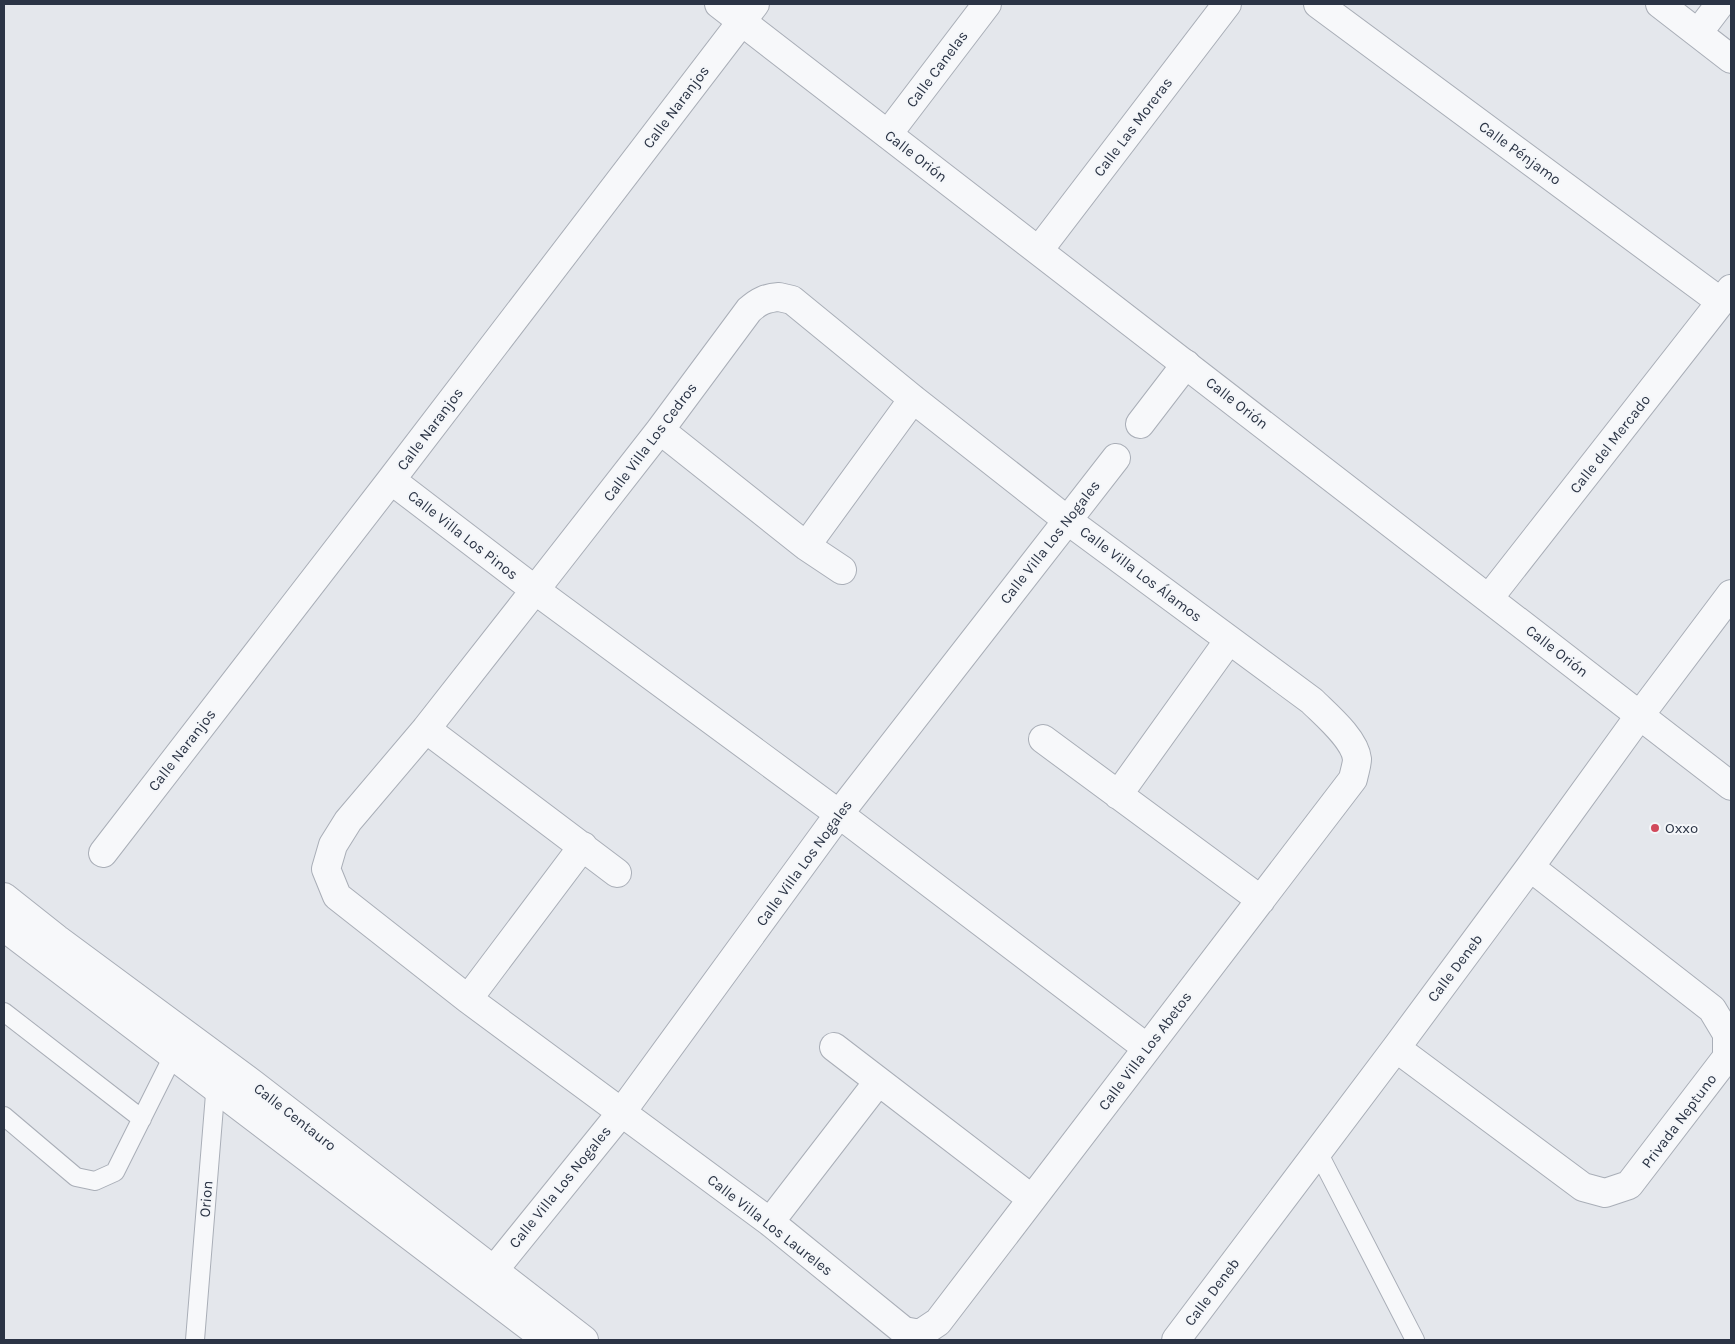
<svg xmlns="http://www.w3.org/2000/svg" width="1735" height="1344" font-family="Karla,sans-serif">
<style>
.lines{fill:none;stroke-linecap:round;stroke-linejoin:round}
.service-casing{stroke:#a9aeb7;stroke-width:20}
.minor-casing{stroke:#a9aeb7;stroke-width:30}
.tertiary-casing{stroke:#a9aeb7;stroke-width:30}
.service{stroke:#f7f8fa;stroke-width:18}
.minor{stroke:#f7f8fa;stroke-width:28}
.tertiary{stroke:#f7f8fa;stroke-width:28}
.poi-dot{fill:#d1495b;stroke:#f4f6f9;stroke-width:2}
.labels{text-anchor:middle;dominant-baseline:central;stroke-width:4;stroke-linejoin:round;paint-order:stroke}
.street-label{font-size:15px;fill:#2b3445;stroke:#f4f6f9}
.poi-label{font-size:15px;fill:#2b3445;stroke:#f4f6f9;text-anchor:start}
</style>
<rect width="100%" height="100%" fill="#e4e7ec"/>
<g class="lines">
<g class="service-casing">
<path id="service" d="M4 1012 142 1119
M4 1116 76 1177 95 1181 115 1172 177 1048
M1318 1152 1415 1340
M195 1340 216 1082"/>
</g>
<g class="minor-casing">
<path id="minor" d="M1318 4 1721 302
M1660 4 1731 59
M1698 33 1720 4
M888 134 987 4
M1039 250 1227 4
M779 297 792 300 913 399 1067 520 1312 701C1326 715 1355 739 1357 759 1357 765 1354 773 1353 779L938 1322 920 1334 904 1331 770 1222 468 999 337 896 326 869 333 845 348 821 426 729 535 590 660 430 749 310C759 301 766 298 779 297Z
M1140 424 1186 364
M660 430 806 546 842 570
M391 480 535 590 839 814 1147 1048
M806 546 913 399
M1489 598 1731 289
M426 729 617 873
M1043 739 1261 900
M1118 795 1229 640
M103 853 391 480 755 4
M4 897 57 939 253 1084 584 1340
M4 927 547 1340
M468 999 583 846
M834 1047 1032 1199
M1396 1048 1583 1187 1605 1193 1629 1185 1727 1057V1034L1712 1009 1530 867
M770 1222 878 1082
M494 1270 621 1113 839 814 1116 458
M1176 1340 1396 1048 1530 867 1640 715 1731 594"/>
</g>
<g class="tertiary-casing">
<path id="tertiary" d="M719 4 1731 786"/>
</g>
<use href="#service" class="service"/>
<use href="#minor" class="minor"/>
<use href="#tertiary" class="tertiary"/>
</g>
<circle class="poi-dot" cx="1655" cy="828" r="5"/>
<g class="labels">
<g class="street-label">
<text transform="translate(937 69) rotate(-53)">Calle Canelas</text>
<text transform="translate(676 107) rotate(-53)">Calle Naranjos</text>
<text transform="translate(1133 127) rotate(-53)">Calle Las Moreras</text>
<text transform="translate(1520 153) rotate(36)">Calle Pénjamo</text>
<text transform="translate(916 156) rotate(38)">Calle Orión</text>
<text transform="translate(1237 403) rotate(38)">Calle Orión</text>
<text transform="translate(430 429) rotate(-53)">Calle Naranjos</text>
<text transform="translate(650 442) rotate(-53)">Calle Villa Los Cedros</text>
<text transform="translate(1610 444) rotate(-52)">Calle del Mercado</text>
<text transform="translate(463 535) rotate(38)">Calle Villa Los Pinos</text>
<text transform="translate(1050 542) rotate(-52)">Calle Villa Los Nogales</text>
<text transform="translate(1141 574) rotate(37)">Calle Villa Los Álamos</text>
<text transform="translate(1557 651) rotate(38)">Calle Orión</text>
<text transform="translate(182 750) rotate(-52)">Calle Naranjos</text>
<text transform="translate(804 863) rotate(-54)">Calle Villa Los Nogales</text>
<text transform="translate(1455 968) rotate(-53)">Calle Deneb</text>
<text transform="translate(1145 1051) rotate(-53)">Calle Villa Los Abetos</text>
<text transform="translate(295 1117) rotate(38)">Calle Centauro</text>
<text transform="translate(1679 1121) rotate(-53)">Privada Neptuno</text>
<text transform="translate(560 1187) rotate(-51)">Calle Villa Los Nogales</text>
<text transform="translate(206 1199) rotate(-85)">Orion</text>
<text transform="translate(770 1225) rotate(38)">Calle Villa Los Laureles</text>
<text transform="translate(1212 1292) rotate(-53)">Calle Deneb</text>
</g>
<g class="poi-label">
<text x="1665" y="828">Oxxo</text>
</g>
</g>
<rect width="1735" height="1344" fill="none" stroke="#2b3445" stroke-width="10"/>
</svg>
